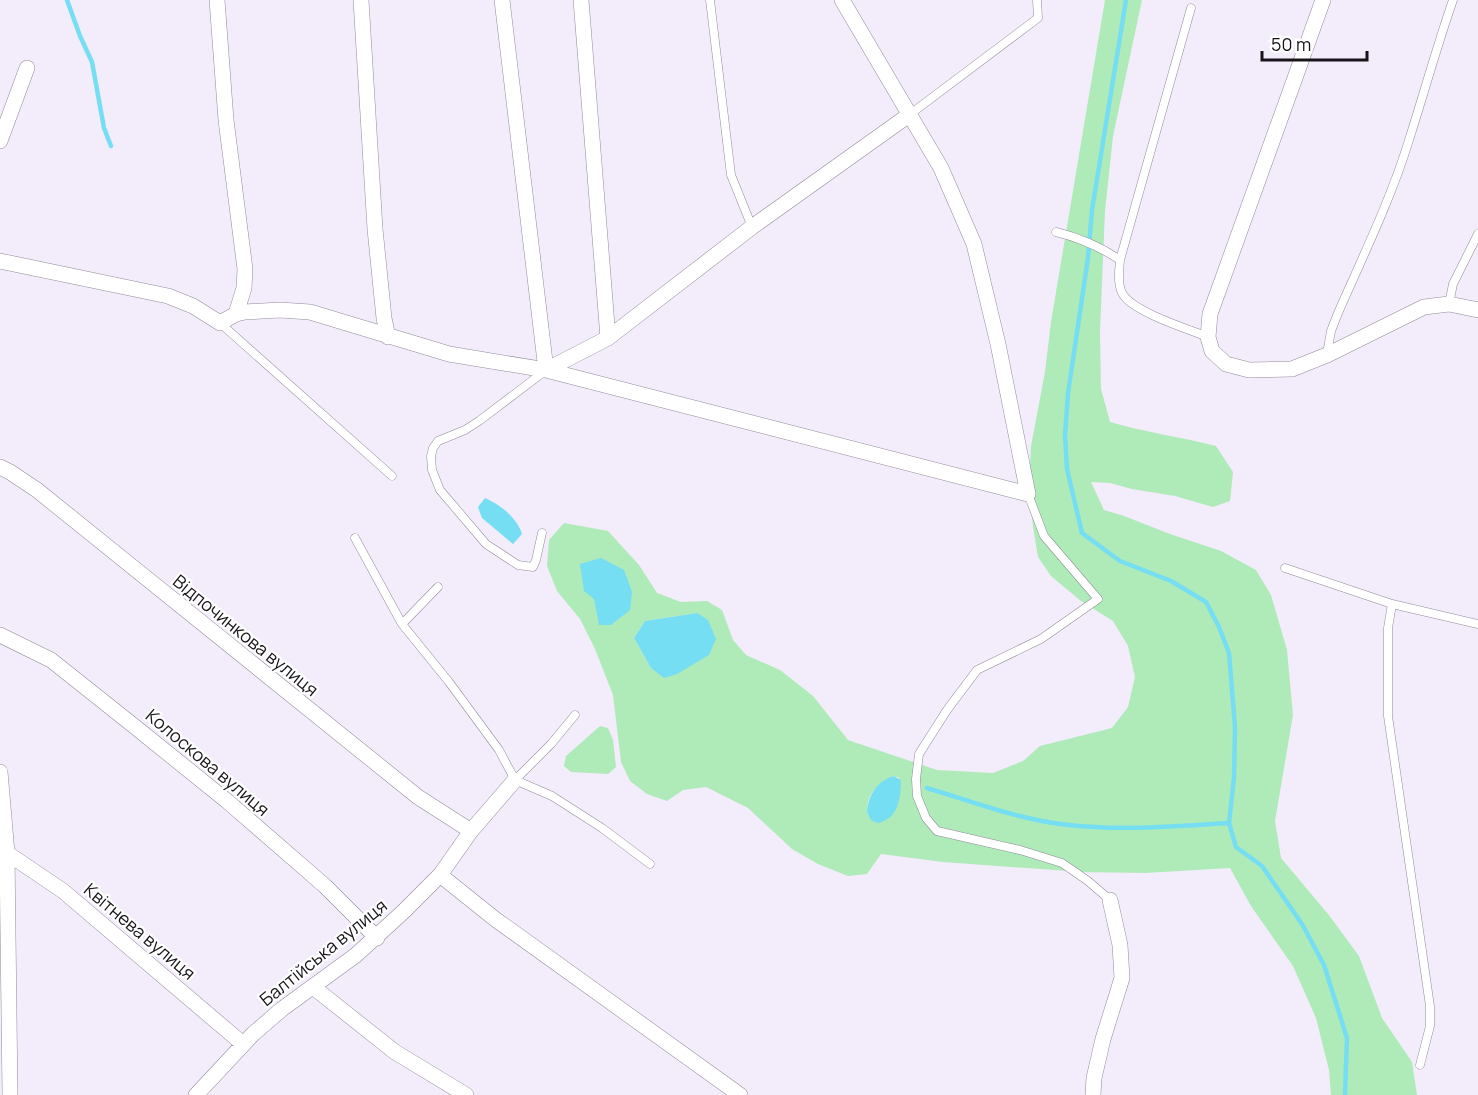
<svg xmlns="http://www.w3.org/2000/svg" width="1478" height="1095" font-family="Manrope,sans-serif">
<style>
.green{fill:#afeab9;fill-rule:evenodd}
.water{fill:#76def3}
.lines{fill:none;stroke-linecap:round;stroke-linejoin:round}
.stream{stroke:#76def3;stroke-width:4.5}
.lane-casing{stroke:#928b99;stroke-width:9}
.street-casing{stroke:#928b99;stroke-width:16}
.lane{stroke:#fff;stroke-width:8}
.street{stroke:#fff;stroke-width:15}
.labels{text-anchor:middle;dominant-baseline:central;stroke-width:4.5;stroke-linejoin:round;paint-order:stroke}
.street-label{font-size:18px;fill:#18151a;stroke:#fff}
</style>
<rect width="100%" height="100%" fill="#f3ecfb"/>
<path class="green" d="M1105 0H1142L1113 136 1105 211 1100 331 1101 389 1110 422C1144 432 1180 437 1216 446L1233 472 1230 501 1213 507 1175 496 1132 489 1110 483 1091 482 1104 510 1124 516 1170 534 1221 551 1256 570 1271 595 1287 650 1293 715 1275 821 1281 858 1328 914 1359 956 1382 1018 1412 1062 1417 1095H1331L1329 1070 1316 1018 1293 966 1251 906 1230 868 1145 873 1082 872 943 862 881 854 867 874 848 876 818 864 792 849 748 808 706 787 683 790 667 801 647 794 630 781 621 762 613 695 595 649 580 619 557 591 547 566 549 540 564 523 608 531 639 565 657 593 681 602 707 601 722 610 733 640 746 655 780 670 813 696 848 740 937 770 993 773 1023 761 1040 746 1112 728 1128 707 1135 677 1128 646 1113 621 1081 601 1051 576 1038 557 1033 527 1029 484 1031 446 1045 372 1051 322ZM697 613 651 668 634 638 645 621ZM894 776 900 778 868 815C865 794 877 784 894 776Z
M600 726 608 728 613 740 616 767 608 774 571 772 564 766 566 756Z"/>
<path class="water" d="M485 498C501 505 517 518 522 534L513 544 482 518 478 507Z
M601 558 624 570 632 592 630 610 611 625H599L594 599 584 591 580 564Z
M697 613 708 620 716 639 709 655 677 674 664 678 651 668 634 638 645 621Z
M894 776 901 780C901 798 898 819 878 823L871 820 867 812C868 795 877 781 894 776Z"/>
<g class="lines">
<path class="stream" d="M67 0 80 36 92 62 104 128 111 146
M1126 0 1092 210 1088 258 1068 393 1065 435 1067 469 1082 533 1120 561 1171 581 1206 602 1219 627 1229 653 1235 727 1234 778 1229 823 1236 847 1262 866 1302 924 1324 965 1347 1038 1345 1095
M927 788C974 802 1020 820 1069 825 1122 831 1176 826 1229 823"/>
<g class="lane-casing">
<path id="lane" d="M710 0 731 175 752 227
M1191 8 1120 260C1119 271 1117 287 1124 296 1137 313 1188 329 1208 337
M909 115 1038 18 1037 0
M1056 232C1081 238 1099 246 1120 260
M1449 304 1453 284 1478 234
M220 323 392 476
M1327 354 1331 331 1338 313C1363 256 1391 199 1409 140 1424 93 1437 46 1453 0
M1028 494 1044 536 1098 599 1041 639 977 670 947 710 919 754 916 779 917 796 926 818 937 831 1020 850 1062 863 1088 881 1110 900
M542 533 536 560 533 567 518 565 486 544 440 490 432 470 431 456 433 448 438 441 465 430 479 421 545 371
M355 538 402 624
M1285 568 1392 604 1478 624
M438 587 402 624 449 682 499 750 515 780 552 796 602 828 650 864
M1392 604 1388 628V716L1430 1006V1026L1420 1065
M515 780 551 744 575 715"/>
</g>
<g class="street-casing">
<path id="street" d="M217 0 226 120 245 269 244 288 236 314
M361 0 375 229 384 318 388 337
M502 0 546 370 608 338 752 227 909 115
M581 0 608 338
M1323 0 1210 314 1208 337 1212 351 1226 364 1249 370 1292 369 1327 355 1424 307 1449 304 1478 310
M0 141 27 68
M0 261 168 296 193 306 220 323 236 314 245 312 280 310 310 312 449 354 546 370 1028 494 998 344 974 244 941 168 842 0
M0 467 10 472 37 490 418 797 471 831
M0 635 51 660 134 726 227 801 325 886 377 938
M0 772 7 853 10 1095
M7 853 63 891 243 1044
M440 875 495 919 740 1095
M313 987 395 1052 466 1095
M196 1095 253 1034 282 1009 356 955 403 912 440 875 471 831 515 780
M1093 1095 1094 1078 1103 1039 1122 978 1120 945 1110 900"/>
</g>
<use href="#lane" class="lane"/>
<use href="#street" class="street"/>
</g>
<g class="labels">
<g class="street-label">
<text transform="translate(246 635) rotate(39)">Відпочинкова вулиця</text>
<text transform="translate(208 762) rotate(40)">Колоскова вулиця</text>
<text transform="translate(140 931) rotate(40)">Квітнева вулиця</text>
<text transform="translate(323 952) rotate(-39)">Балтійська вулиця</text>
</g>
</g>
<path d="M1262 51v9h105v-9" fill="none" stroke="#18151a" stroke-width="3"/>
<text x="1271" y="51" font-size="18" fill="#18151a" stroke="#ffffff" stroke-width="4.5" paint-order="stroke">50 m</text>
</svg>
